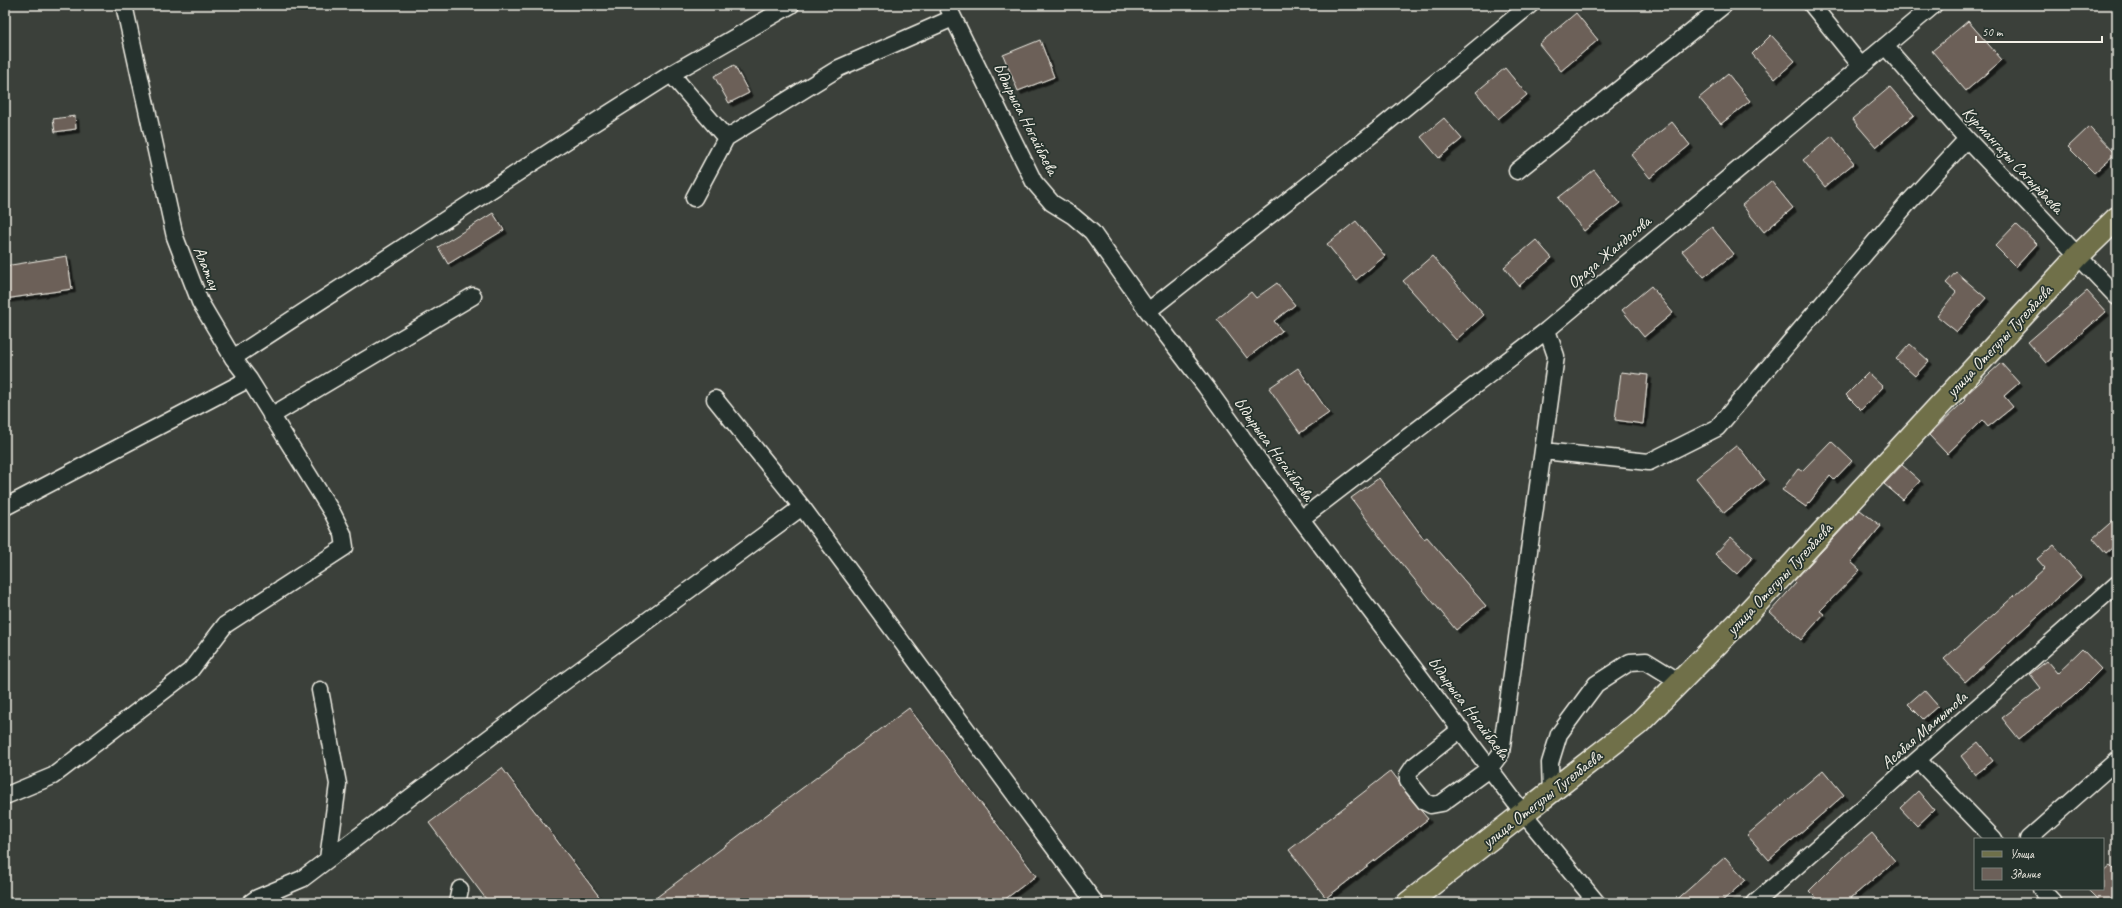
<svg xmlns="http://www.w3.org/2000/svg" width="2122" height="908" font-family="Caveat,sans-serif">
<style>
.building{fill:#6c6059;stroke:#f4f1e8;filter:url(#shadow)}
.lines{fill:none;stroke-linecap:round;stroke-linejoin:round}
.minor-casing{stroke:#f4f1e8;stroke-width:19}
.primary-casing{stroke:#f4f1e8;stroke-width:25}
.minor{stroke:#26332d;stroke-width:16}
.primary{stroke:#6f704a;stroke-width:22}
.labels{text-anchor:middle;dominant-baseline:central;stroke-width:3.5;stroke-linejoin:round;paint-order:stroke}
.street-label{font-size:17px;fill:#f4f1e8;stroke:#26332d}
</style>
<defs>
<filter id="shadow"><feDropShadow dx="3.5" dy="3.5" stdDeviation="0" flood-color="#0009"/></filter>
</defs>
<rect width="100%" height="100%" fill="#3b403a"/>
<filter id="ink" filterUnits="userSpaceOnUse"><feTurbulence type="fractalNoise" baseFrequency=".025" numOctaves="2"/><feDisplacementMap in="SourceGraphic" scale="8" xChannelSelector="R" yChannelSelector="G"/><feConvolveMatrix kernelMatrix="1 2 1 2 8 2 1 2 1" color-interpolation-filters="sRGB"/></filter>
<g filter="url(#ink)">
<path class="building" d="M1576 13 1598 40 1561 71 1539 44Z
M1968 21 2002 60 1966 91 1932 51Z
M1771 35 1795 61 1775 79 1752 54Z
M1040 40 1054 77 1018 91 1003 55Z
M734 65 749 93 729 103 714 76Z
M1505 68 1527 95 1498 119 1476 92Z
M1728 74 1750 101 1721 124 1699 98Z
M1890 87 1914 115 1876 147 1852 119Z
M75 116 76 129 55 132 53 119Z
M1444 118 1462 139 1439 158 1421 137Z
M1672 122 1690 145 1650 178 1631 155Z
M2089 127 2115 154 2094 173 2068 147Z
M1832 136 1854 163 1825 187 1803 160Z
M1594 170 1620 203 1584 231 1558 198Z
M1771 181 1793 208 1764 232 1742 205Z
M493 213 504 230 448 264 438 247Z
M1356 221 1385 256 1356 280 1327 244Z
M2016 224 2037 244 2016 267 1995 246Z
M1712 227 1734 254 1704 277 1682 251Z
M1536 240 1552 258 1519 286 1504 267Z
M67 256 72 289 5 299V266Z
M1432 256 1484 315 1456 340 1403 281Z
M1956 272 1986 298 1957 332 1937 316 1956 292 1946 283Z
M1277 283 1295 305 1274 321 1282 331 1247 358 1217 319 1251 292 1256 298Z
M1651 286 1673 313 1644 337 1622 310Z
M2087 291 2106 312 2046 363 2028 342Z
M1910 344 1929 361 1915 376 1896 359Z
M2001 363 2019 383 2004 396 2013 407 1988 427 1982 420 1947 454 1929 435 1965 400 1964 398 1968 393Z
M1298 368 1329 413 1300 433 1269 388Z
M1621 372 1648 375 1643 424 1615 420Z
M1868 373 1883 387 1861 410 1846 395Z
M1831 441 1852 461 1834 480 1830 476 1806 507 1782 490 1798 469 1802 471Z
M1737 445 1765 480 1724 513 1696 478Z
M1902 465 1920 481 1903 500 1884 484Z
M1379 478 1424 539 1427 537 1486 606 1456 630 1382 540 1351 498Z
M1860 510 1881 526 1851 562 1860 570 1820 611 1824 614 1801 640 1770 612 1796 583 1794 581Z
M2117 517V544L2106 553 2093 538Z
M1731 537 1753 557 1737 574 1715 554Z
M2054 545 2081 577 1965 682 1944 659 2045 568 2037 559Z
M2082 649 2101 669 2074 696 2019 739 2002 718 2041 688 2030 674 2047 661 2057 673Z
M1924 690 1938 706 1923 719 1908 704Z
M909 708 1036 876 1000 903H649Z
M1978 742 1993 761 1975 775 1961 756Z
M502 768 604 903H489L429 823Z
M1823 770 1844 795 1769 860 1747 835Z
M1391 771 1398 780 1401 787 1428 819 1326 898 1289 850Z
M1918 791 1934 810 1917 826 1900 808Z
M1872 833 1895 861 1845 903H1821L1809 891 1839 861Z
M1725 857 1746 880 1720 903H1673Z
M2110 866 2117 873V903H2101L2087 889H2103V872Z"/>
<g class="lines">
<g class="minor-casing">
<path id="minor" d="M947 5 1034 182 1052 203 1073 216 1092 232 1148 311 1206 387 1301 519 1524 814 1597 903
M1812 5 1861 66
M1885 46 1967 139 2117 297
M671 74 726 138
M1517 171 1724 5
M694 198 726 138 839 68 953 18
M1148 311 1384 125 1530 5
M233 358 586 128 671 74 791 5
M715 399 802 507 1095 903
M271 416 473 296
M1543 451 1649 462 1717 428 1908 203 1967 139
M5 507 249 379
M1301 519 1547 330 1934 5
M320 690 338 784 328 859
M1461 729 1414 766 1408 775V781L1425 802 1431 805 1442 803 1490 768 1501 753 1556 356 1547 330
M1918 760 1994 839
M1551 793 1550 763 1559 734 1596 684 1630 662 1646 661 1680 682
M5 796 53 776 190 671 225 625 345 547 343 534 333 514 249 379 233 358 200 302 175 237 124 5
M2028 839 2117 760
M2041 889 2054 903
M250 903 257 898 302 879 542 698 802 507
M457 903 460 889
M1755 903 2117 584"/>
</g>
<g class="primary-casing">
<path id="primary" d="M1408 903 1638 724 1741 620 2078 256 2117 218"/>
</g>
<use href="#minor" class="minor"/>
<use href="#primary" class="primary"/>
</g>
</g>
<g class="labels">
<g class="street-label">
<text transform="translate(1026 119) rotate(63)">Ыдырыса Ногайбаева</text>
<text transform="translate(2013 160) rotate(47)">Курмангазы Сагырбаева</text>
<text transform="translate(1609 252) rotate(-40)">Ораза Жандосова</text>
<text transform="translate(207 268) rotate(68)">Алатау</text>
<text transform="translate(1999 341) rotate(-47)">улица Отегулы Тугелбаева</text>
<text transform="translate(1274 449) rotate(54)">Ыдырыса Ногайбаева</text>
<text transform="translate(1779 579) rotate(-47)">улица Отегулы Тугелбаева</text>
<text transform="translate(1469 708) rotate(53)">Ыдырыса Ногайбаева</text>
<text transform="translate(1924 730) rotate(-41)">Асабая Мамытова</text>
<text transform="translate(1542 799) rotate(-38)">улица Отегулы Тугелбаева</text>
</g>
</g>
<rect width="2122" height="908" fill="none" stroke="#26332d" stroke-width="20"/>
<rect x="10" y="10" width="2102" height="888" fill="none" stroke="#f4f1e8" stroke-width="1.5" filter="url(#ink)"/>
<rect x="1974" y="838" width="130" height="52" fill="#26332d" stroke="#787f78"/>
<rect x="1982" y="851" width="20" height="6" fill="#6f704a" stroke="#787f78"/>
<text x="2010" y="858" font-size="12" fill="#f4f1e8">Улица</text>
<rect x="1982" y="868" width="20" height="12" fill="#6c6059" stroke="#787f78"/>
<text x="2010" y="878" font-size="12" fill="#f4f1e8">Здание</text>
<path d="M1976 36v6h126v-6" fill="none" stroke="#f4f1e8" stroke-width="2"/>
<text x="1982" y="36" font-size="12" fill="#f4f1e8" stroke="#26332d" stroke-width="3" paint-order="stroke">50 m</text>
</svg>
